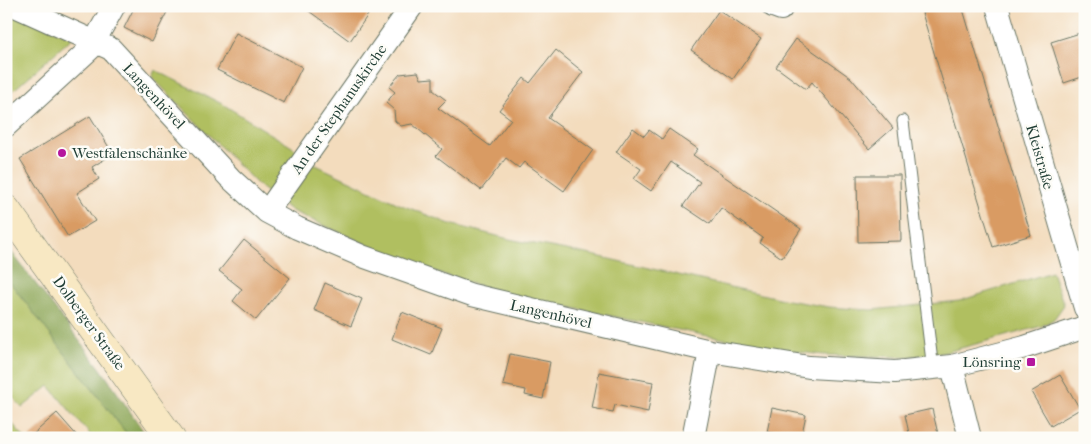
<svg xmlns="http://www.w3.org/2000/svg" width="1091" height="444" font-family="'IM FELL French Canon',serif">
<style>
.green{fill:#b0bf61;stroke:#687e4a}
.forest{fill:#8ca657;stroke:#567246}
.building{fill:#d99b63}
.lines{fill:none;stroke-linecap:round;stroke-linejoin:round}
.lane-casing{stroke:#697564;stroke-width:13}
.street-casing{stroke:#697564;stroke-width:24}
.secondary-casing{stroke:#697564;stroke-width:29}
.lane{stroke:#fff;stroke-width:11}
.street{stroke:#fff;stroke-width:22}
.secondary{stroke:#f8e8c3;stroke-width:28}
.poi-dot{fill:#b5179e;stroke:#fdfcf7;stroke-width:2}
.labels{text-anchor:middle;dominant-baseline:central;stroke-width:5;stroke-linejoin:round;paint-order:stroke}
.street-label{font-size:15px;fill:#1f3d34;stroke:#fdfcf7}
.poi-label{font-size:15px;fill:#1f3d34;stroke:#fdfcf7;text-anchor:start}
</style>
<rect width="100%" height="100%" fill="#fdfcf7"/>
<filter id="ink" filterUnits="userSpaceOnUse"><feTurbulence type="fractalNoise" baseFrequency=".02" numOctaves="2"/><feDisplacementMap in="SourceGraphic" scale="10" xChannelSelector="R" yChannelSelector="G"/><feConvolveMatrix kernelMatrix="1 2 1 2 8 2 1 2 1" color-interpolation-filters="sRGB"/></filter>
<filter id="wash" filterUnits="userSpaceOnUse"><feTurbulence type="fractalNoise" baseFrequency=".0096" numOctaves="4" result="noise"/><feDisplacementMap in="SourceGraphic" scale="20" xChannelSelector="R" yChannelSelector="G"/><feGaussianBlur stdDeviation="1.12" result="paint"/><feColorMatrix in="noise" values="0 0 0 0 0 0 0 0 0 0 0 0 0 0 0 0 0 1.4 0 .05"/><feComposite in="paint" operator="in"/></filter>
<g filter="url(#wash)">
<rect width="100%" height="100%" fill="#f3dcbd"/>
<path class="green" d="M6 9 72 38 6 97Z
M155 70 224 105 292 147 316 165 399 204 450 224 509 239 592 255 787 300 829 307 872 310 959 301 1052 272 1064 305 1054 319 1042 326 943 353 904 357 824 355 784 350 703 335 515 296 453 278 379 250 292 211 260 187 152 77Z
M6 277 130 438H93L49 386 22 408 6 389Z
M10 421 25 438H6V425Z"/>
<path class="forest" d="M6 245 101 369 148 438H130L6 277Z"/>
<g id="blocks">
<path class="building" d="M135 6H170L152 42 124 28Z
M302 6H374L350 41Z
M945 6H962L1031 235 993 247 922 13Z
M719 10 761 39 733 79 691 50Z
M236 33 302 67 284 103 217 70Z
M1080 33 1085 47V76L1064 83 1051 42Z
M796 39 851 78 893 128 869 149 812 82 806 89 776 67Z
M556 50 583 72 548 118 593 150 564 191 524 162 519 168 506 158 481 190 436 156 442 149 412 124 401 126 395 121 394 110 386 103 395 92 389 87 400 74 418 72 421 79 433 78V90L446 100 438 108 490 146 511 119 499 110 524 78 530 83Z
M90 116 113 154 92 167 99 179 77 193 95 221 68 237 20 159Z
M633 128 644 136 649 130 662 139 669 129 698 149 693 155 801 229 782 258 760 243 763 238 721 208 710 224 683 206 700 182 671 162 651 191 634 179 641 169 616 152Z
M857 175H900L901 241 858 242Z
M244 240 290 278 256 320 233 301 242 289 219 271Z
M325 283 362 299 351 326 314 310Z
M402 312 442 328 431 355 392 339Z
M510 354 550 362 543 399 525 395 526 390 503 385Z
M599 372 653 382 648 412 615 405 613 412 592 408Z
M1060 375 1080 409 1051 426 1031 392Z
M772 408 806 415 801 438 767 432Z
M932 409 939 438H910L905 415Z
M57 413 79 438H29Z"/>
</g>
</g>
<g filter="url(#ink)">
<use href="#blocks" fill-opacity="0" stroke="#697564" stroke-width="1"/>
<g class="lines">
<g class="lane-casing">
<path id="lane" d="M903 121 933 370"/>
</g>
<g class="street-casing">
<path id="street" d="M15 6 111 49 230 178 267 212 297 228 362 256 472 295 710 351 809 367 895 372 952 366 1025 347 1085 327
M773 6 781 9
M997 6 1085 308
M6 126 90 49 114 6
M267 212 412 6
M952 366 970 438
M693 438 710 351"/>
</g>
<g class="secondary-casing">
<path id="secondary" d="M6 209 171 438"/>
</g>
<use href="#lane" class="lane"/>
<use href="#street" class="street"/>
<use href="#secondary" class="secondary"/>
</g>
</g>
<g class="poi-dot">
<circle cx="62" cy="153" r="5"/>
<rect x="1026" y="357" width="10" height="10" rx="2.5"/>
</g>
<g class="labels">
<g class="street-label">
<text transform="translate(154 96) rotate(47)">Langenhövel</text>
<text transform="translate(339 109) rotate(-55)">An der Stephanuskirche</text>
<text transform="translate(1040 157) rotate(74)">Kleistraße</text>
<text transform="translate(551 314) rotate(13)">Langenhövel</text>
<text transform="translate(89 323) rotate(54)">Dolberger Straße</text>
</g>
<g class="poi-label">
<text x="72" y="153">Westfalenschänke</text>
<text x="1021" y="362" text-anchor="end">Lönsring</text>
</g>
</g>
<rect width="1091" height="444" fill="none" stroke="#fdfcf7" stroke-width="25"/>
</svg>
